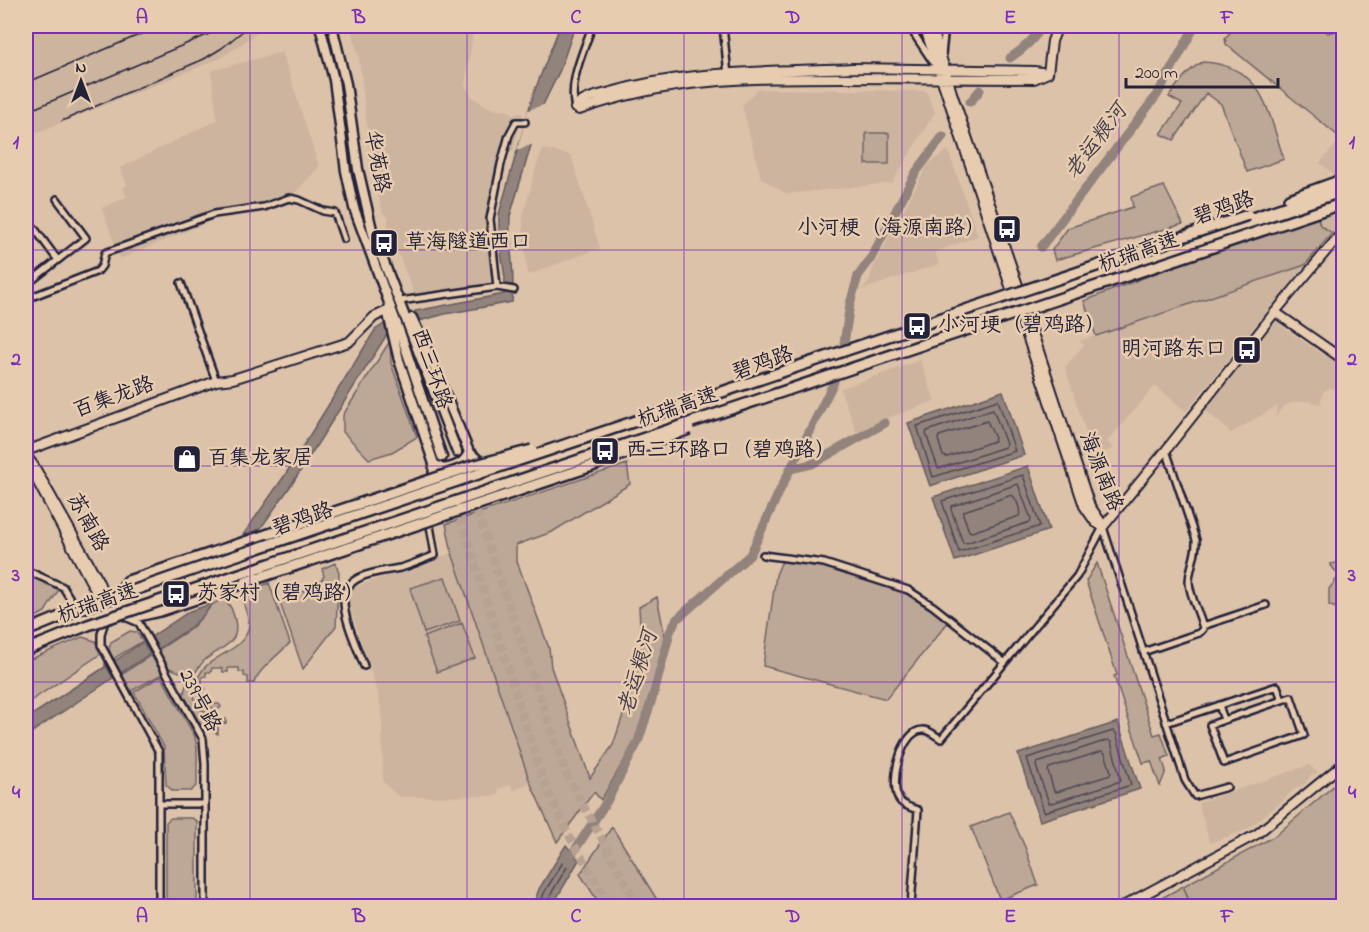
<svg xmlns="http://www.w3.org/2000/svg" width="1369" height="932" font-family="'Indie Flower','LXGW WenKai TC',sans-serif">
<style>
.built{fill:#ccb49f}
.green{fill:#bda796;stroke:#706468;stroke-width:1.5}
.water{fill:#92837c;stroke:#655c62;stroke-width:1.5}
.pier{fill:#dcc2a8}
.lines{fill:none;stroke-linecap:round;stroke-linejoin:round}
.shore{stroke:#4f4955;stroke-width:1.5}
.stream{stroke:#655c62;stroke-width:1.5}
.river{stroke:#92837c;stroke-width:9}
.primary-tunnel{stroke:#b7a292;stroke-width:8;stroke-dasharray:8 4;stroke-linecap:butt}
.street-casing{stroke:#22223b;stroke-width:10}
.secondary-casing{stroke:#22223b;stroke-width:12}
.primary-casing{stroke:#22223b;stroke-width:13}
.highway-casing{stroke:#22223b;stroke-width:14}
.street{stroke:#e8ccaf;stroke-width:5}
.secondary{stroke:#e8ccaf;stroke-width:8}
.primary{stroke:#e8ccaf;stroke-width:8}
.highway{stroke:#e8ccaf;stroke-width:9}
.rail{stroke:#22223b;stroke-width:1.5}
.highway-bridge-casing{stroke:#22223b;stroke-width:14;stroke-linecap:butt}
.highway-bridge{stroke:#e8ccaf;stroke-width:9}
.grid{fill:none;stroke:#7b2cbf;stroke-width:1.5;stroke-opacity:0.55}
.labels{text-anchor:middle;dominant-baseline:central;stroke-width:5;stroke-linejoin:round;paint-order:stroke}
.street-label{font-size:21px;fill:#22223b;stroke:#e8ccaf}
.poi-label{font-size:21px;fill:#22223b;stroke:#e8ccaf;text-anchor:start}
.water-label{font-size:22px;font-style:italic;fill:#443f4e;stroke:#e8ccaf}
.neatline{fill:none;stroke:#7b2cbf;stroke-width:2}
.grid-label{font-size:20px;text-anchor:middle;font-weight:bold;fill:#7b2cbf}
</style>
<rect width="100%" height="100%" fill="#dcc2a8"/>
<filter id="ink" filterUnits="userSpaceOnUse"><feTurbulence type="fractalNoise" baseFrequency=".0167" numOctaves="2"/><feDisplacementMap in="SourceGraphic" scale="12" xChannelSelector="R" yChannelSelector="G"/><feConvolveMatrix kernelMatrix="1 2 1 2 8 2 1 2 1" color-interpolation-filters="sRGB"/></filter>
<g filter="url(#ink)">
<path class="built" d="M26 26H268L221 58 26 137Z
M350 26H474L465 85 473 98 492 109 506 110 514 114 523 113 513 151 503 155 491 218 496 283 488 287 415 296 388 227V217L383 213 373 177 359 58Z
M282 52 319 167 282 207 218 218 120 259 102 208 127 197 123 188 127 185 120 168 217 120 211 71Z
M758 89 926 91 935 112 892 183 787 194 761 178 742 105Z
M1341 138 1343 140V172L1335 175 1320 163Z
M543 149 571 155 600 248 528 275 523 234V216L536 167Z
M948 150 978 236 935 252 939 264 861 290 869 282 873 268 928 164Z
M1343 208V220L1334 234 1320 225 1318 217Z
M1305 265 1186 411 1155 386 1107 442 1113 448 1094 458 1065 367 1084 345 1080 341Z
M1274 318 1288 331 1325 356 1343 364V392L1329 388 1323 392 1320 404 1310 401 1294 402 1283 406 1275 418 1277 406 1231 433 1203 408Z
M920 360 935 401 885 419 857 433 840 389Z
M452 553 530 782 513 791 511 785 498 789 499 795 492 796 399 797 383 782 382 713 377 690 347 599 352 588Z
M1309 765 1318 773 1310 776 1306 783 1293 790 1283 801 1246 830 1210 843 1198 803Z"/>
<path class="green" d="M1236 26H1320L1328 33 1343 29V140L1226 44 1225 38Z
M1203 62C1265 66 1267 111 1284 159L1247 172 1221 104 1206 93 1174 140 1161 134 1182 104 1169 97C1178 83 1189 68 1203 62Z
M866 133H889V164H866Z
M1164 186 1183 224 1055 260 1052 250 1068 228 1133 207 1131 197Z
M1313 218H1318L1320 225 1332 233 1305 265 1096 336 1084 301 1171 267Z
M390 341 391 363 417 437 392 452 369 459 343 432V415Z
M627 464 630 484 552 532 516 545V559L549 648 551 667 590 778 613 745 629 697 641 645 639 607 657 597 666 642 635 742 601 800 594 792 557 842 530 782 452 553 446 524Z
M790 559 827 566 907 591 926 601 949 621 886 699 763 666 776 575 781 563Z
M1343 562H1344L1343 611 1329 605V589L1339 576 1330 564Z
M335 563 339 572 336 626 303 669 279 600 318 586 324 576 322 569Z
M1097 563 1154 735 1161 733 1169 756 1162 759 1166 771 1160 786 1151 761 1143 763 1114 676 1117 675 1086 581Z
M26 572 59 589 45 612 30 620 26 617Z
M445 577 460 621 424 633 410 588Z
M269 583 290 643C280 653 257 671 254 683H248V677L244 676V672H239V668H228V672H223L222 668H212L211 672H206V676L202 677V687L206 689H202V700H206L207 704H219L221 707 219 709 205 707C200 702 196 694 197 686 198 655 240 656 248 630 252 617 240 606 244 593Z
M222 599C228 602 231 606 233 613 243 643 226 644 206 659 201 663 198 669 194 674H185L169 668 158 650 192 628 213 604Z
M462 623 475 658 437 672 424 637Z
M130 631 136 632 143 641 113 659 109 649 111 642Z
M82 637 95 641 102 653 26 704V661Z
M151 655 162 674 131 691 122 674Z
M161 676 195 737 197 748V785L191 791H173L166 785 164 747 134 692Z
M191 677C197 691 188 709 211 713V716L218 719H226V723L218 724V734L201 725 184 695 187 678Z
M1343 778V886L1332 906H1147L1275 836Z
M1009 812 1025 847 1038 885 1000 900 971 827Z
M171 818H192L197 821V906H166V822Z
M612 827 659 903 662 906H601L580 874Z"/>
<path class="water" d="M560 26H575L560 70 543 105 510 216C508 245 516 273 512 302L445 314 419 321 415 311 504 294 505 278 499 240V214L533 95Z
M384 324 388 333 292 484 260 529 243 535 285 475 375 330Z
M1003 391 1024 455 930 486 908 423Z
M1028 466 1049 530 955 561 933 497Z
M211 604C201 624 177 636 158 649L151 637 190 611Z
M143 642 150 654 121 673 113 659 116 660Z
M105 664 113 678 26 736V719L105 667Z
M1118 722 1140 789 1040 821 1018 754Z
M566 845 579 860 552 906H533L539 889Z"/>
<path class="pier" d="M546 104 534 144 517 150 528 110Z"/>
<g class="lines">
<path class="shore" d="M998 400 1015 451 933 477 917 426Z
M993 409 1006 444 1005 447 941 468H938L926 434 927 431Z
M987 421 995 438 994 441 947 457 943 456 938 439 939 436Z
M1023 475 1040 526 959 552 942 501Z
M1018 484 1031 519 1030 522 966 543H963L951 509 952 506Z
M1012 495C1017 499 1021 511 1019 516L972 532 969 531 963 514 964 511Z
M1113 731 1116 733 1131 785 1044 812 1027 758Z
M1108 740 1111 742 1121 781 1052 803H1049L1036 766 1037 763Z
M1102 751 1105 753 1111 772 1110 775 1057 792 1054 791 1048 771 1049 768Z
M539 906 545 891 565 859 568 858 570 862 552 892 547 906"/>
<path class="stream" d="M1184 888 1189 901 1188 906"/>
<path class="river" d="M1010 58C1022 50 1035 39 1042 26
M970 102 980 90
M1041 247 1157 95 1195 26
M844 343 850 304 858 276 870 260 916 172 943 136
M790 469 812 464 885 423
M567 862 607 801 638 742 654 693 670 632 676 620 750 555 781 488 834 382"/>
<path class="primary-tunnel" d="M473 500 566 773 638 906
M457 506 542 777 569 836 611 906"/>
<g class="street-casing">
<path id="street" d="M723 26 728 75
M910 26 912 31 935 65
M942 55 945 26
M575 108C568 81 584 51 592 26
M26 217 57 259
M181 283 216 381
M26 285 86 238 57 199
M497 287 514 290
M26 299 98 271 102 266 105 253 214 214 264 207 289 198 299 200 323 211 335 213 344 239
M400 301 497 287 490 219 501 164 509 135 516 122H525
M1103 527 1185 780 1195 796 1227 787
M763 555 824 563 908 590 933 606 1004 662
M26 570 63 587 77 610
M125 617 139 623 203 739 205 764V906
M106 618 101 634V645L159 752V906
M1203 626 1266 605
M1143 652 1199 633 1203 629C1200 613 1190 598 1189 582 1189 568 1197 555 1196 540L1166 450
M364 666C357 647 343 618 344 599 345 573 381 572 400 568 412 565 424 559 435 555L429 520
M1219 705 1224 720 1210 725 1224 763 1304 735 1291 697 1224 720
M1166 723 1277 686 1282 700
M160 804H205
M911 906 918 810C912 808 905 806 901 802 887 788 901 728 924 730 929 730 936 736 941 739L1077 576 1103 527"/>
</g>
<g class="secondary-casing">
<path id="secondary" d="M924 26 1014 298
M932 26 952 93 1022 297 1029 321 1087 497 1090 506 1103 525
M853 68 1034 71 1048 73 1034 79C970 79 906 78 842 78 748 78 669 78 579 110L575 108C582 98 596 96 607 93 689 69 769 72 853 68Z
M1048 73 1052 41 1058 26
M1018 309 1084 506 1095 522 1103 527
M1275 312 1344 360
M26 451 216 381 233 379 349 342 374 317 391 309
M26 455 34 466 96 576 109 605
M27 462 103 605
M1103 527 1166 450 1275 312 1344 230
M1123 906 1257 834 1344 763"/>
</g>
<g class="primary-casing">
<path id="primary" d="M320 26 334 80 346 171 354 208 402 338 442 457
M332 26 346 84 358 169 373 234 457 452
M388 314 399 360 434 464 433 483
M412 318 426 348 469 452 485 466
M434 464 443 469C455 467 464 464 469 452"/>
</g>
<g class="highway-casing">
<path id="highway" d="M1289 199 1344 179
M113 599 128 581 269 534
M120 613 138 616 160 611 246 582
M26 637 104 606 1344 187
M26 645 107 613 1344 196"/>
</g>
<use href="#street" class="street"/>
<use href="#secondary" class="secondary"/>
<use href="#primary" class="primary"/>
<use href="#highway" class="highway"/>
<path class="rail" d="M26 83 160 26
M26 112 228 26
M62 121 204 59 222 48 249 26"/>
<g class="highway-bridge-casing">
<path id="highway-bridge" d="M269 534 472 466 532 450
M246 582 592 466 689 429
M26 631 77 610 184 573 1248 215
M26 650 88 625 1344 203"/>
</g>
<use href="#highway-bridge" class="highway-bridge"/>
</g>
</g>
<path class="grid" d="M250 26V906M467 26V906M684 26V906M902 26V906M1119 26V906M26 250H1344M26 466H1344M26 682H1344"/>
<defs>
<g id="bus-square" transform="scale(1.5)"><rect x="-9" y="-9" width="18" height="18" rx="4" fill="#22223b" stroke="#e8ccaf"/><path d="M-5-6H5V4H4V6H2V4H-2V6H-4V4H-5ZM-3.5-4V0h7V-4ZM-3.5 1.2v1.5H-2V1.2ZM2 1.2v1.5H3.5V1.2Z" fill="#fff"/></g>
<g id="shop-square" transform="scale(1.5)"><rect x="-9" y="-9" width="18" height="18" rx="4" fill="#22223b" stroke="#e8ccaf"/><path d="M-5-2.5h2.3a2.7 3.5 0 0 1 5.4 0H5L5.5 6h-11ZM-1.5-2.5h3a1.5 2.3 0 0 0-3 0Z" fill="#fff"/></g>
</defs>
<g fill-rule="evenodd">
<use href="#bus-square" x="1007" y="229"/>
<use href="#bus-square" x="384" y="243"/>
<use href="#bus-square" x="917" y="326"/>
<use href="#bus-square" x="1247" y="350"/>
<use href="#bus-square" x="605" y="451"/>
<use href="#shop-square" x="187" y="459"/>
<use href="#bus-square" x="176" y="594"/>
</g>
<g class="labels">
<g class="street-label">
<text transform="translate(376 162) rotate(80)">华苑路</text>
<text transform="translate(1224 209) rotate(-19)">碧鸡路</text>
<text transform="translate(1139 253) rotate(-19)">杭瑞高速</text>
<text transform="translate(763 364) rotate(-19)">碧鸡路</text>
<text transform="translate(431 369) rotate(71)">西三环路</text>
<text transform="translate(114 398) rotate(-20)">百集龙路</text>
<text transform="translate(678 408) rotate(-19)">杭瑞高速</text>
<text transform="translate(1100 472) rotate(68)">海源南路</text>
<text transform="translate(303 520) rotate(-19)">碧鸡路</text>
<text transform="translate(87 523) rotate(61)">苏南路</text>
<text transform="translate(98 604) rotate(-19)">杭瑞高速</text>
<text transform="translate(199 701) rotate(63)">239号路</text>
</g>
<g class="poi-label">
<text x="986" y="229" text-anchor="end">小河梗（海源南路）</text>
<text x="405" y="243">草海隧道西口</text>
<text x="938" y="326">小河埂（碧鸡路）</text>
<text x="1226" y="350" text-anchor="end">明河路东口</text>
<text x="626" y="451">西三环路口（碧鸡路）</text>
<text x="208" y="459">百集龙家居</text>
<text x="197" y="594">苏家村（碧鸡路）</text>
</g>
<g class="water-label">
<text transform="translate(1097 142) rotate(-53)">老运粮河</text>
<text transform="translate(639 673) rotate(-73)">老运粮河</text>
</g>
</g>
<rect width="1369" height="932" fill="none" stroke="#e8ccaf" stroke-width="66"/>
<g transform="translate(81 81)" stroke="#e8ccaf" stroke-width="4.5" paint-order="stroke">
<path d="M0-4.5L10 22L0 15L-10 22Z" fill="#22223b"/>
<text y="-9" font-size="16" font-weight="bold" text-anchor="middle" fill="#22223b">N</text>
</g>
<path d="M1126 78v9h152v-9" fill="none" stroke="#22223b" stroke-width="3"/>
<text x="1135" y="78" font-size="18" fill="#22223b" stroke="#e8ccaf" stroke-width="4.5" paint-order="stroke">200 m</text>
<rect x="33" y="33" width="1303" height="866" class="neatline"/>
<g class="grid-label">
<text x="142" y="23">A</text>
<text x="359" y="23">B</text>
<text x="576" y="23">C</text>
<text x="793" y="23">D</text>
<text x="1010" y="23">E</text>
<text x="1227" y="23">F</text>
<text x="16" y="148">1</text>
<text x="1352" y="148">1</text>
<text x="16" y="365">2</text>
<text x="1352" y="365">2</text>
<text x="16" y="581">3</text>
<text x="1352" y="581">3</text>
<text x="16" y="798">4</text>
<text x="1352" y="798">4</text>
<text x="142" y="922">A</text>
<text x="359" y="922">B</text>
<text x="576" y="922">C</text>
<text x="793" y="922">D</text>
<text x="1010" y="922">E</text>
<text x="1227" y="922">F</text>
</g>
</svg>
